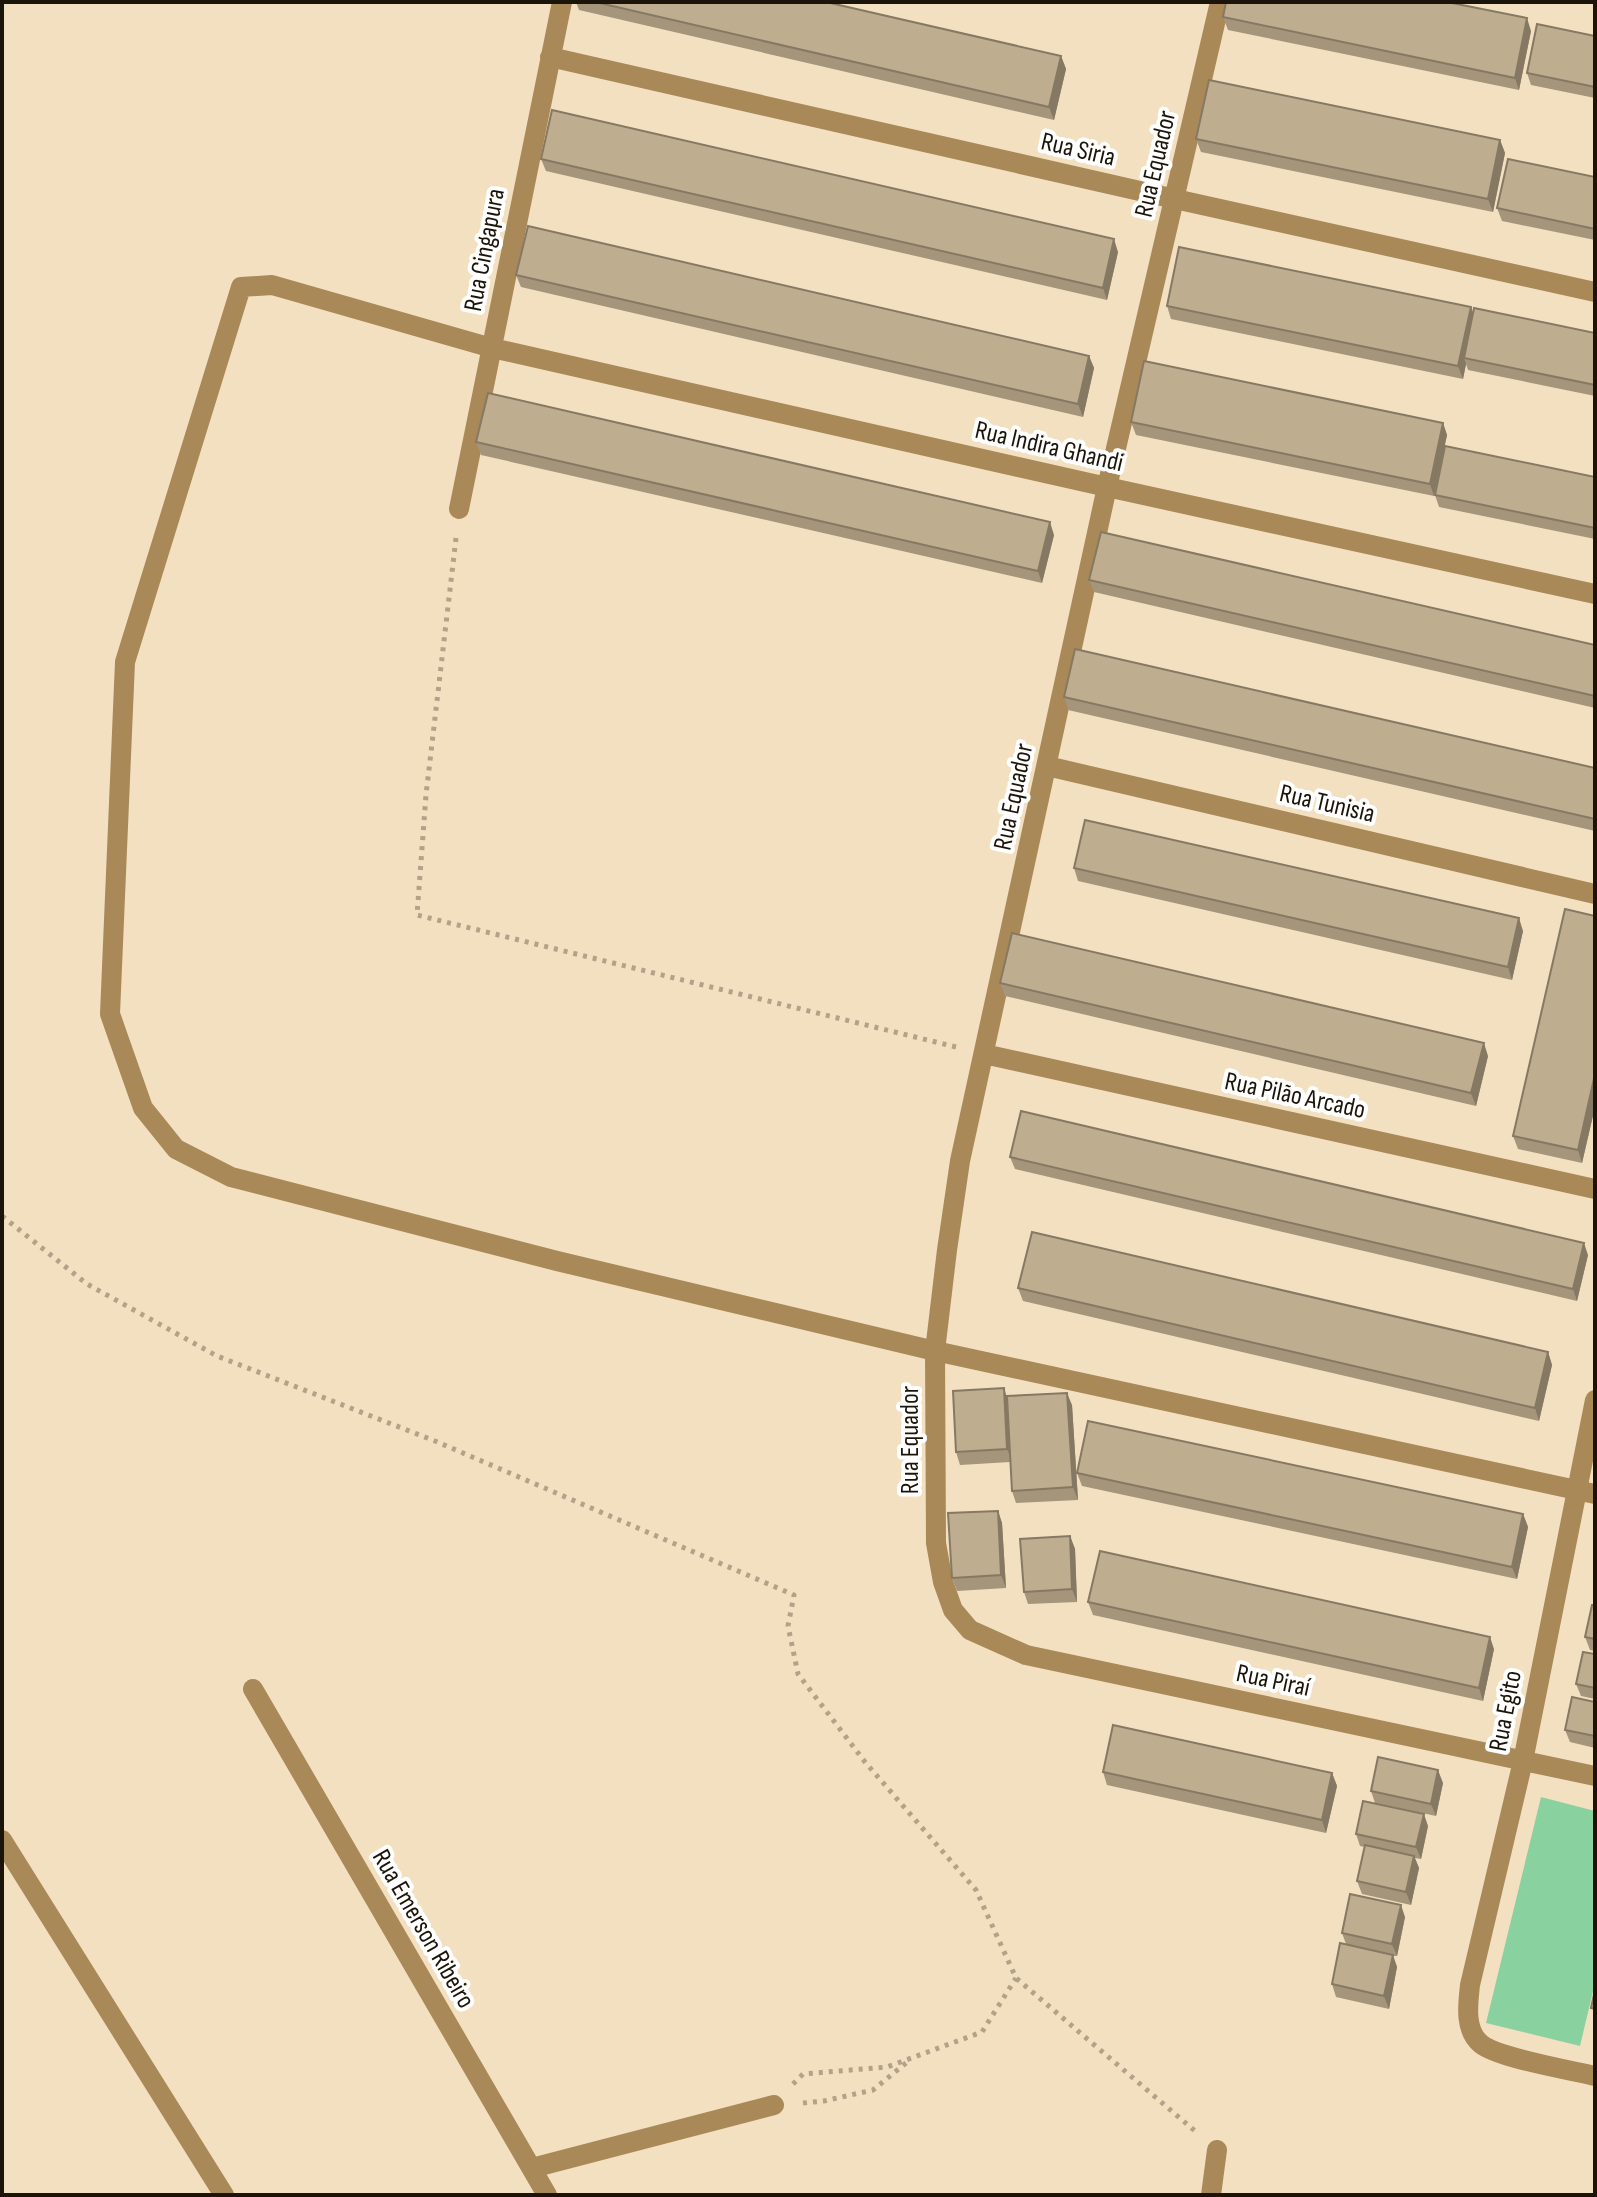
<svg xmlns="http://www.w3.org/2000/svg" width="1597" height="2197" font-family="'Sofia Sans Condensed',sans-serif">
<style>
.green{fill:#8ad1a0}
.lines{fill:none;stroke-linecap:round;stroke-linejoin:round}
.path{stroke:#b2a289;stroke-width:5;stroke-dasharray:4 6;stroke-linecap:butt}
.minor{stroke:#a98958;stroke-width:20}
.wall{fill:#a4957b}
.shaded-wall{fill:#867964}
.building{fill:#bfad8f;stroke:#867964;stroke-width:2}
.labels{text-anchor:middle;dominant-baseline:central;stroke-width:8;stroke-linejoin:round;paint-order:stroke}
.street-label{font-size:26px;fill:#1b1509;stroke:#fff}
</style>
<rect width="100%" height="100%" fill="#f3e0c1"/>
<path class="green" d="M1541 1797 1595 1811V1983L1580 2046 1486 2023Z"/>
<g class="lines">
<path class="path" d="M456 538 426 795 417 915 956 1047
M2 1216 87 1284 217 1356 435 1441 794 1595 788 1626 798 1674 865 1762 976 1890 1016 1978 1195 2131
M793 2084 803 2074 887 2067 982 2032 1016 1978
M803 2103 824 2101 873 2090 906 2063"/>
<path class="minor" d="M1220 2 1107 487 960 1161 947 1250 935 1351 936 1543 943 1582 953 1610 970 1630 1026 1655 1595 1776
M550 57 1175 199 1595 292
M459 509 562 2
M1595 594 1107 487 492 348 272 285 241 287 125 662 110 1014 143 1108 176 1149 231 1177 557 1261 935 1351 1595 1494
M1047 766 1595 894
M984 1054 1595 1189
M1595 1400 1523 1761 1470 1985C1468 2004 1464 2030 1481 2044 1498 2058 1570 2070 1595 2076
M253 1689 547 2195
M2 1840 224 2195
M532 2168 774 2105
M1211 2195 1217 2150"/>
</g>
<path class="wall" d="M576 2H826L1061 56 1066 69 1054 120 579 10Z
M1223 17 1531 31 1519 90 1228 30Z
M1595 36V98L1531 85 1527 73Z
M1196 139 1500 140 1505 153 1493 212 1201 152Z
M541 159 1118 252 1107 300 546 171Z
M1595 177V240L1502 221 1497 208Z
M516 275 1089 356 1094 368 1083 417 521 287Z
M1167 306 1471 307 1473 314 1595 333V396L1468 370 1466 364 1463 379 1171 319Z
M1131 422 1443 423 1447 435 1434 496 1136 435Z
M476 442 1054 535 1042 583 481 455Z
M1595 477V539L1439 507 1435 495Z
M1089 580 1595 645V708L1094 592Z
M1064 697 1595 768V831L1068 710Z
M1074 868 1523 931 1512 980 1078 881Z
M1595 916V1107L1582 1163 1518 1149 1513 1136Z
M1000 983 1488 1056 1476 1106 1005 996Z
M1010 1157 1588 1255 1577 1301 1015 1169Z
M1018 1288 1548 1352 1552 1365 1539 1421 1023 1301Z
M1007 1397 1072 1405 1078 1500 1016 1503 1012 1491 1010 1462 960 1465 956 1452Z
M1077 1473 1523 1514 1528 1527 1517 1579 1082 1486Z
M998 1511 1002 1523 1006 1588 957 1591 952 1578Z
M1070 1536 1075 1549 1077 1602 1028 1604 1024 1592Z
M1088 1602 1494 1649 1483 1701 1093 1615Z
M1595 1605V1651L1590 1650 1585 1637Z
M1595 1654V1699L1581 1696 1576 1684Z
M1595 1702V1748L1570 1742 1565 1730Z
M1103 1772 1332 1773 1337 1786 1326 1833 1107 1785Z
M1443 1783 1436 1816 1375 1803 1371 1791Z
M1428 1826 1421 1859 1415 1858 1419 1868 1411 1905 1362 1894 1357 1881 1365 1847 1360 1846 1356 1834Z
M1405 1917 1397 1956H1393L1397 1967 1389 2009 1336 1997 1332 1984 1346 1944 1342 1933Z"/>
<path class="shaded-wall" d="M1527 18 1531 31 1519 90 1515 78Z
M1061 56 1066 69 1054 120 1049 107Z
M1500 140 1505 153 1493 212 1488 199Z
M1114 239 1118 252 1107 300 1103 288Z
M1471 307 1475 319 1464 358 1466 364 1463 379 1458 366Z
M1089 356 1094 368 1083 417 1078 404Z
M1443 423 1447 435 1434 496 1430 484Z
M1050 522 1054 535 1042 583 1038 571Z
M1519 918 1523 931 1512 980 1508 967Z
M1484 1043 1488 1056 1476 1106 1471 1093Z
M1595 1074V1107L1582 1163 1578 1150Z
M1584 1243 1588 1255 1577 1301 1573 1289Z
M1548 1352 1552 1365 1539 1421 1535 1408Z
M1004 1388 1008 1401 1012 1461 1007 1449Z
M1067 1393 1072 1405 1078 1500 1073 1487Z
M998 1511 1002 1523 1006 1588 1001 1575Z
M1523 1514 1528 1527 1517 1579 1512 1567Z
M1070 1536 1075 1549 1077 1602 1072 1589Z
M1490 1637 1494 1649 1483 1701 1479 1688Z
M1438 1770 1443 1783 1436 1816 1431 1804Z
M1332 1773 1337 1786 1326 1833 1322 1820Z
M1424 1814 1428 1826 1421 1859 1416 1847Z
M1414 1856 1419 1868 1411 1905 1406 1892Z
M1401 1905 1405 1917 1397 1956 1392 1944Z
M1393 1955 1397 1967 1389 2009 1384 1996Z"/>
<path class="building" d="M595 2H826L1061 56 1049 107Z
M1226 2H1447L1527 18 1515 78 1223 17Z
M1537 24 1595 36V87L1527 73Z
M1209 80 1500 140 1488 199 1196 139Z
M552 110 1114 239 1103 288 541 159Z
M1508 159 1595 177V229L1497 208Z
M528 226 1089 356 1078 404 516 275Z
M1179 247 1471 307 1458 366 1167 306Z
M1474 308 1595 333V385L1464 358Z
M1144 361 1443 423 1430 484 1131 422Z
M488 393 1050 522 1038 571 476 442Z
M1445 446 1595 477V528L1435 495Z
M1101 532 1595 645V696L1089 580Z
M1075 649 1595 768V819L1064 697Z
M1085 820 1519 918 1508 967 1074 868Z
M1565 909 1595 916V1074L1578 1150 1513 1136Z
M1012 933 1484 1043 1471 1093 1000 983Z
M1021 1111 1584 1243 1573 1289 1010 1157Z
M1032 1232 1548 1352 1535 1408 1018 1288Z
M1004 1388 1007 1449 956 1452 953 1391Z
M1067 1393 1073 1487 1012 1491 1007 1396Z
M1088 1421 1523 1514 1512 1567 1077 1473Z
M998 1511 1001 1575 952 1578 948 1513Z
M1070 1536 1072 1589 1024 1592 1020 1539Z
M1100 1551 1490 1637 1479 1688 1088 1602Z
M1592 1605H1595V1639L1585 1637Z
M1583 1652 1595 1654V1688L1576 1684Z
M1572 1697 1595 1702V1736L1565 1730Z
M1113 1725 1332 1773 1322 1820 1103 1772Z
M1378 1757 1438 1770 1431 1804 1371 1791Z
M1363 1801 1424 1814 1416 1847 1356 1834Z
M1365 1845 1414 1856 1406 1892 1357 1881Z
M1350 1894 1401 1905 1392 1944 1342 1933Z
M1340 1943 1393 1955 1384 1996 1332 1984Z
M1595 1990V2009L1591 2008Z"/>
<g class="labels">
<g class="street-label">
<text transform="translate(1078 150) rotate(13)">Rua Siria</text>
<text transform="translate(1156 164) rotate(-77)">Rua Equador</text>
<text transform="translate(485 250) rotate(-79)">Rua Cingapura</text>
<text transform="translate(1049 447) rotate(13)">Rua Indira Ghandi</text>
<text transform="translate(1014 797) rotate(-78)">Rua Equador</text>
<text transform="translate(1327 804) rotate(13)">Rua Tunisia</text>
<text transform="translate(1295 1096) rotate(12)">Rua Pilão Arcado</text>
<text transform="translate(910 1440) rotate(-90)">Rua Equador</text>
<text transform="translate(1273 1681) rotate(12)">Rua Piraí</text>
<text transform="translate(1506 1711) rotate(-79)">Rua Egito</text>
<text transform="translate(423 1929) rotate(60)">Rua Emerson Ribeiro</text>
</g>
</g>
<rect width="1597" height="2197" fill="none" stroke="#1b1509" stroke-width="8"/>
</svg>
